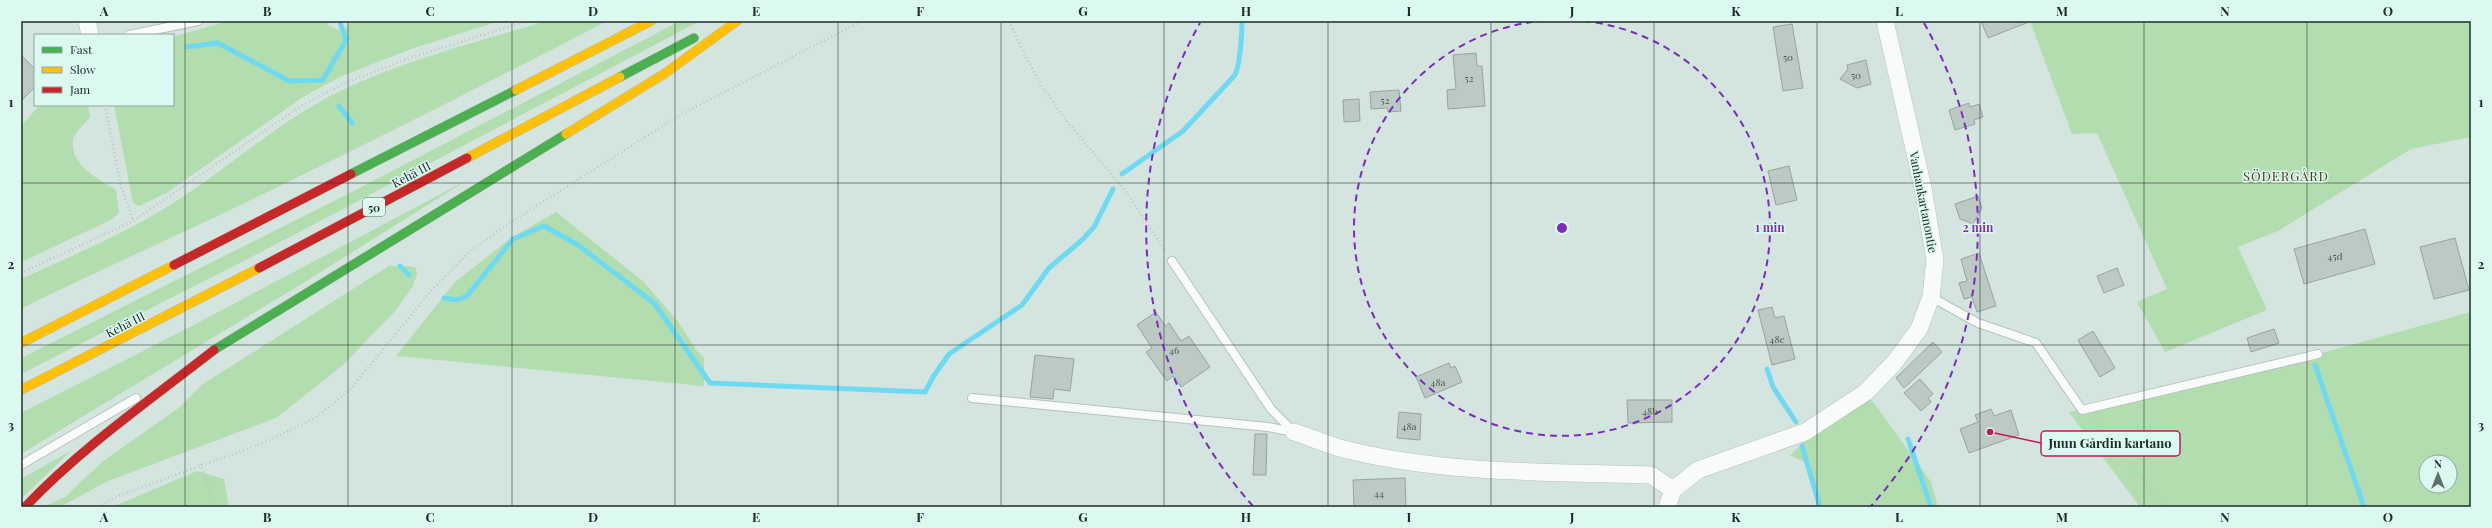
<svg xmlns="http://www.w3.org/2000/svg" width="2492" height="528" font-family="'Playfair Display',serif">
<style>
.green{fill:#b2ddae;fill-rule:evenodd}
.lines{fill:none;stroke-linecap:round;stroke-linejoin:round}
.stream{stroke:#6edaf2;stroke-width:5}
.building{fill:#bdcac4;stroke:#97a39e}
.lane-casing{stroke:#b4c1bd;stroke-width:10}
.street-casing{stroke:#b4c1bd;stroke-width:18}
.fast-casing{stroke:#b4c1bd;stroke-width:10}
.slow-casing{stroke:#b4c1bd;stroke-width:10}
.jam-casing{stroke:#b4c1bd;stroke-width:10}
.path{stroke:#bec5c3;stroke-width:2.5;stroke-dasharray:1 3;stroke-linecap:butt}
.lane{stroke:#f9fbfa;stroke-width:8}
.street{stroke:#f9fbfa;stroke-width:17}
.fast{stroke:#4caf50;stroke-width:9}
.slow{stroke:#ffc107;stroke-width:9}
.jam{stroke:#c62828;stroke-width:9}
.grid{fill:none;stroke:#202c29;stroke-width:1;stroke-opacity:0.55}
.ring{fill:none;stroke:#7b2cbf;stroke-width:2;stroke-dasharray:7 5}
.labels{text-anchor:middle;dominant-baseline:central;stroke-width:3;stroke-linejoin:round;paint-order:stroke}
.number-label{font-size:10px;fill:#475450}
.shield{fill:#dbf8f1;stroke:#586965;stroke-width:1}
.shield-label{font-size:11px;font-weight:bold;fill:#202c29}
.street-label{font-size:12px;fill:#202c29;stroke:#dbf8f1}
.neighbourhood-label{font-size:13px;letter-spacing:1px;fill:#503c17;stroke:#dbf8f1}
.centre{fill:#7b2cbf;stroke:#dbf8f1;stroke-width:2}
.ring-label{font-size:12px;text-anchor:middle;font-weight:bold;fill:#7b2cbf;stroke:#dbf8f1;stroke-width:3;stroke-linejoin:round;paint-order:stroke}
.leader{fill:none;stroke:#c2185b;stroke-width:1.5}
.callout-dot{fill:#c2185b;stroke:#dbf8f1;stroke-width:1.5}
.callout{fill:#dbf8f1;stroke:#c2185b;stroke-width:1.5}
.callout-label{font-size:13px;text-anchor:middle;font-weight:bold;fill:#202c29}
.neatline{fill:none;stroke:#202c29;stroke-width:1.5}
.grid-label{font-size:13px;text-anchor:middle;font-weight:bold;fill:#202c29}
</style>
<rect width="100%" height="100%" fill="#d4e5e0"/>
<path class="green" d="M228 21H329L328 25 343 32 351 21H499L411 49 342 76 303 97 168 192 139 206 133 203 114 105H173V37Z
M546 21H607C488 83 369 143 249 201 173 238 96 271 21 309V279C78 253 136 229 187 194 227 167 265 135 306 110 378 66 466 46 546 21Z
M680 21H700L240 263 21 374V358L348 194Z
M2030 21H2471V137L2411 149 2278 231 2238 247 2267 310 2165 352 2137 302 2167 289 2097 133 2072 134Z
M40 105H88L90 117C85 123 75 132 73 139 69 165 98 179 116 190L119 213 111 220 21 262V126Z
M469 179 303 283 21 454V413L186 329Z
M556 212 644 282 679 323 696 350 704 358V386L396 356 455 282 511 238Z
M410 266 416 268 417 274 413 286 396 310 343 365 276 418 108 481 60 507H43L65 497 102 462 180 407 203 384 389 266Z
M2471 312V507H2140L2069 412 2318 354ZM2426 462H2450V486H2426Z
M1871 399 1931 482 1938 507H1821L1806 463 1790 455 1805 441Z
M72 450 21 499V479Z
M197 471 224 479 229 507H112Z"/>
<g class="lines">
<path class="stream" d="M187 47 218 43 289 81 323 80 346 40 340 22
M339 106 352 123
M1122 174 1183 131 1235 75C1240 65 1242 34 1242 21
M400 266 409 275
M444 298 456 300 467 296 513 239 544 226 578 245 654 303 710 383 925 392 933 377 949 354 1022 305 1049 268 1082 240 1094 227 1113 189
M2315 365 2364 507
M1767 369 1773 387 1796 422
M1908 439 1931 507
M1802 446 1820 507"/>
</g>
<path class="building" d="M1981 21H2028L2029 22 1988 38Z
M1792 24 1803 88 1783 91 1773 27Z
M1476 53 1477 66H1482L1485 106 1448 109 1447 90 1456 89 1453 55Z
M21 55 35 69V87L21 101Z
M1866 60 1871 84 1857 88 1840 79 1848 69 1847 65Z
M1399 90 1401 111 1388 112 1387 108 1371 109 1370 92Z
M1359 99 1360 121 1344 122 1343 100Z
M1969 103 1970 107 1979 104 1983 117 1974 120 1975 124 1955 130 1949 110Z
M1789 166 1797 200 1776 205 1768 171Z
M1978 196 1982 208 1973 224 1960 219 1955 204Z
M2365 229 2375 264 2304 284 2294 249Z
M2455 238 2469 290 2434 299 2420 247Z
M1979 253 1996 306 1977 312 1972 297 1964 299 1959 283 1967 281 1961 259Z
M2117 268 2124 285 2104 293 2097 276Z
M1772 307 1775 318 1784 316 1795 359 1772 365 1758 310Z
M1156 312 1165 326 1169 323 1181 341 1189 336 1210 367 1181 387 1173 376 1167 381 1146 352 1152 348 1137 325Z
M2274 329 2279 343 2251 352 2247 338Z
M2093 331 2115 368 2100 377 2078 340Z
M1933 342 1942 352 1904 388 1896 378Z
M1035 355 1074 359 1070 391 1054 389 1053 399 1030 397Z
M1449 363 1451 368 1455 366 1462 382 1425 398 1416 377Z
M1920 379 1933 394 1928 398 1931 402 1921 411 1904 393Z
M1627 400H1672V422L1628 423Z
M1991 409 1994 416 2011 410 2019 435 1969 453 1960 429 1978 422 1975 415Z
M1399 412 1421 414 1420 440 1397 438Z
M1255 434H1267L1266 475H1253Z
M1405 478 1406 507H1354L1353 480Z"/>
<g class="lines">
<g class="lane-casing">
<path id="lane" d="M129 35 198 21
M1172 261 1271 409 1294 432
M1931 297 1978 323 2036 343 2082 410 2318 354
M972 398 1268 427 1294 432
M21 465 136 398"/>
</g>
<g class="street-casing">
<path id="street" d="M87 21 90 35
M1294 432C1313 438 1332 447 1352 451 1449 474 1551 472 1651 475L1673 490
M1667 507 1673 490 1698 470 1805 432 1866 392 1894 363 1919 329 1931 297 1935 260 1923 188 1885 21"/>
</g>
<g class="fast-casing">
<path id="fast" d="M620 77 694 38
M351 174 516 90
M214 350 566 134"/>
</g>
<g class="slow-casing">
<path id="slow" d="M516 90 651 21
M566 134 664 74 737 21
M467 158 620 77
M21 343 174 265
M21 390 259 268"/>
</g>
<g class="jam-casing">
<path id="jam" d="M174 265 351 174
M259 268 467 158
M25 507C81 448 150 400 214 350"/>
</g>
<path class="path" d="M1009 21 1023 52 1045 91 1065 119 1127 193 1166 252
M105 105 121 186 133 221
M21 273 133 221 301 106 343 84 407 59 527 21
M2092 421 2117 446 2163 507
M200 464 215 507
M98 507 115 497 263 443 315 418 350 390 429 293 470 251 508 224 680 115 862 21"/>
<use href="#lane" class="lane"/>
<use href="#street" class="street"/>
<use href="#fast" class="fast"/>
<use href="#slow" class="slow"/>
<use href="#jam" class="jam"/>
</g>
<path class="grid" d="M185 21V507M348 21V507M512 21V507M675 21V507M838 21V507M1001 21V507M1164 21V507M1328 21V507M1491 21V507M1654 21V507M1817 21V507M1980 21V507M2144 21V507M2307 21V507M21 183H2471M21 345H2471"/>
<g class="ring">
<path d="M1584 21A208 208 0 1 1 1540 21"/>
<path d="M1253 506A416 416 0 0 1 1200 23M1924 23A416 416 0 0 1 1871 506"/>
</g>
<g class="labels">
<g class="number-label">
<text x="1788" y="57">50</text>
<text x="1856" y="75">50</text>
<text x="1469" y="78">52</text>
<text x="1385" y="100">52</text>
<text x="2335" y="256">45d</text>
<text x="1777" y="339">48c</text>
<text x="1174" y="350">46</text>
<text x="1438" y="382">48a</text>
<text x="1650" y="411">48b</text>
<text x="1409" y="426">48a</text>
<text x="1379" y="493">44</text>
</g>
<rect class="shield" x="363" y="198" width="22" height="18" rx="3"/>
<g class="shield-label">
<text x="374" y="207">50</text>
</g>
<g class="street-label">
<text transform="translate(411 174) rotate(-28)">Kehä III</text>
<text transform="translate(1924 202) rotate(79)">Vanhankartanontie</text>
<text transform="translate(125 324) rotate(-27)">Kehä III</text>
</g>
<g class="neighbourhood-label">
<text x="2286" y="175">SÖDERGÅRD</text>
</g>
</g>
<circle cx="1562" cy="228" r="6" class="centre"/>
<g class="ring-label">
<text x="1770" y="232">1 min</text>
<text x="1978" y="232">2 min</text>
</g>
<path class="leader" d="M1990 432L2041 443"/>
<circle class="callout-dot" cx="1990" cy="432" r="4"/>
<rect class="callout" x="2041" y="431" width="139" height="25" rx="4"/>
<g class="callout-label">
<text x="2110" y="448">Juun Gårdin kartano</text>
</g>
<rect width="2492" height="528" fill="none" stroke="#dbf8f1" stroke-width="44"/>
<rect x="34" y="34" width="140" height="72" fill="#dbf8f1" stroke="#90a6a1"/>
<rect x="42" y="47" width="20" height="6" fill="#4caf50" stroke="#90a6a1"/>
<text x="70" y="54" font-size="12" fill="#202c29">Fast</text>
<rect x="42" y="67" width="20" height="6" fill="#ffc107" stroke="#90a6a1"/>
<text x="70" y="74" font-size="12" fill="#202c29">Slow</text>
<rect x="42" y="87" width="20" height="6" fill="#c62828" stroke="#90a6a1"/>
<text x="70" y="94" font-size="12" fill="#202c29">Jam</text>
<g transform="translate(2438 474)"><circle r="19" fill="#dbf8f1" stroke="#90a6a1"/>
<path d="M0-3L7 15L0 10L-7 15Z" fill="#5f6d69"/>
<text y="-6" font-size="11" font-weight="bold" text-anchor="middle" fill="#202c29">N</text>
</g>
<rect x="22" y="22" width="2448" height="484" class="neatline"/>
<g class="grid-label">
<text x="104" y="16">A</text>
<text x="267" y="16">B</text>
<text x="430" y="16">C</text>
<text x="593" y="16">D</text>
<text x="756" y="16">E</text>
<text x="920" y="16">F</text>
<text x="1083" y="16">G</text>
<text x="1246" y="16">H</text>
<text x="1409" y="16">I</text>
<text x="1572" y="16">J</text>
<text x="1736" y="16">K</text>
<text x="1899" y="16">L</text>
<text x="2062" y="16">M</text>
<text x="2225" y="16">N</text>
<text x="2388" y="16">O</text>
<text x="11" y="107">1</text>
<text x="2481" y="107">1</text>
<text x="11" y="269">2</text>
<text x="2481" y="269">2</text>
<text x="11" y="430">3</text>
<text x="2481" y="430">3</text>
<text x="104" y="522">A</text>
<text x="267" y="522">B</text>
<text x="430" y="522">C</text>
<text x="593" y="522">D</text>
<text x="756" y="522">E</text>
<text x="920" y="522">F</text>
<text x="1083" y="522">G</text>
<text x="1246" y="522">H</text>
<text x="1409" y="522">I</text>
<text x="1572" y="522">J</text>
<text x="1736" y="522">K</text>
<text x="1899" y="522">L</text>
<text x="2062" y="522">M</text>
<text x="2225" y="522">N</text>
<text x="2388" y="522">O</text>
</g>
</svg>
